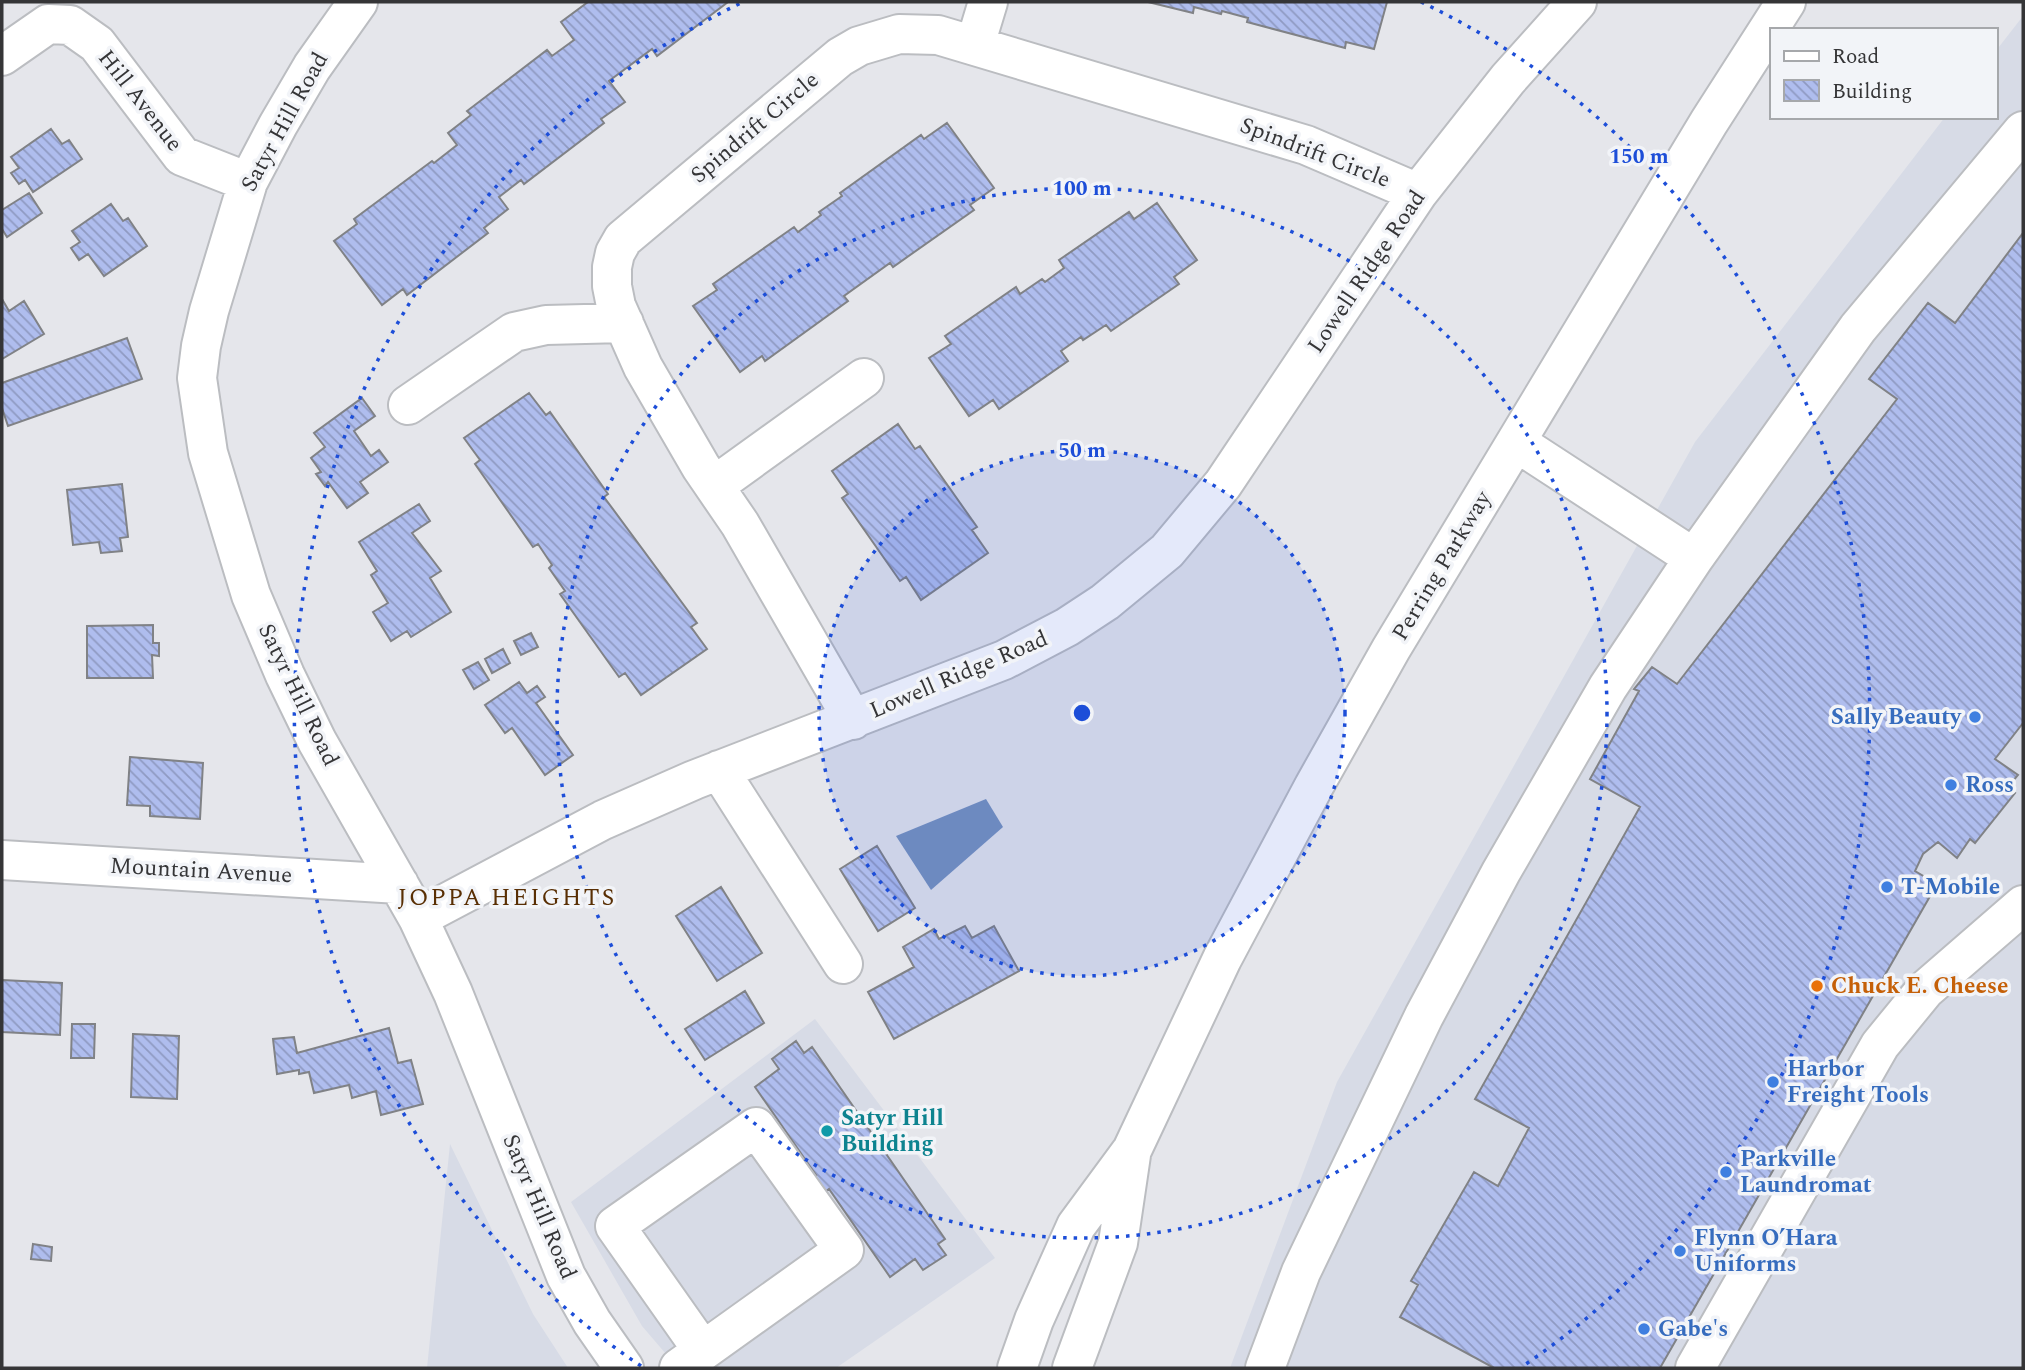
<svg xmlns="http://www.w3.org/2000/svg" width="2025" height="1370" font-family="Spectral,serif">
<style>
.built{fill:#d7dbe6}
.water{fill:#7893be}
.building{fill:url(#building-back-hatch);stroke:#808286;stroke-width:2}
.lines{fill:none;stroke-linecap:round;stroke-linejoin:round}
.minor-casing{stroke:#bbbdc1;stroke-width:42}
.minor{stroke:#fff;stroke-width:38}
.ring{fill:none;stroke:#1d4ed8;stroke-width:3.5;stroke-dasharray:3.5 7}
.shop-dot{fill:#3f7fe0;stroke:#f2f4f8;stroke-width:2.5}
.food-dot{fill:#e8710a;stroke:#f2f4f8;stroke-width:2.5}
.culture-dot{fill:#0f9aa8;stroke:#f2f4f8;stroke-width:2.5}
.labels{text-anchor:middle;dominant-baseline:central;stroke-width:7;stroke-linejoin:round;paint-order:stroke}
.street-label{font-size:23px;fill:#353537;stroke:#f2f4f8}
.shop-label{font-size:23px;font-weight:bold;fill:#366cbe;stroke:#f2f4f8;text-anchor:start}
.food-label{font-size:23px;font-weight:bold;fill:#c56008;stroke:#f2f4f8;text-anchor:start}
.culture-label{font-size:23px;font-weight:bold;fill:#0d838f;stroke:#f2f4f8;text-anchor:start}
.neighbourhood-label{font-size:24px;letter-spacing:2px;fill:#592f04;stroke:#f2f4f8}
.centre{fill:#1d4ed8;stroke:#f2f4f8;stroke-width:3.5}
.ring-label{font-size:21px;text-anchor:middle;font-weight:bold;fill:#1d4ed8;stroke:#f2f4f8;stroke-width:7;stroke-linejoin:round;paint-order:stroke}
</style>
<defs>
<pattern id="building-back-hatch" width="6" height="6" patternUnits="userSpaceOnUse" patternTransform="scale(1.75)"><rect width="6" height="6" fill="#afbdee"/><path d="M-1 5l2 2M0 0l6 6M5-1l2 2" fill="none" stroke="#8f9ac2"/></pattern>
</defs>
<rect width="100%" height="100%" fill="#e5e6eb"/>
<path class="built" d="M2023 16V1368H1230L1337 1082 1695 442 1945 117H1995V52Z
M815 1019 995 1258 836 1368H678L642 1326 571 1202Z
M450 1144 533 1314 568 1368H427Z"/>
<path class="water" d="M986 799 1003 827 931 890 896 836Z"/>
<path class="building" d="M588 2H728L657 56 652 49 609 81 625 102 601 119 604 123 524 184 521 180 499 197 508 209 484 228 488 233 407 295 403 289 382 305 334 241 357 224 354 219 432 161 434 163 457 145 448 133 471 115 467 111 547 50 552 56 574 40 561 22Z
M1148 2H1387L1374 49 1346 42 1345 48 1247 22 1248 18 1222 11 1221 14 1194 7 1193 13Z
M947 123 994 188 970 205 974 210 893 267 890 263 844 296 848 301 765 361 762 356 740 372 693 306 717 290 713 284 794 227 798 232 821 215 819 212 842 196 840 193 921 135 924 139Z
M51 129 62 144 69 140 82 159 33 192 25 180 19 184 11 173 19 168 11 157Z
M29 193 42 213 7 237 2 229V210Z
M1157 203 1197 260 1174 277 1179 284 1111 331 1106 325 1083 340 1081 337 1061 351 1068 361 999 409 993 400 969 416 929 358 951 344 945 336 1016 287 1020 294 1042 279 1045 282 1064 268 1059 260 1129 212 1134 219Z
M111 204 123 221 128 218 147 246 104 276 88 254 79 260 71 248 80 242 72 231Z
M2023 233V723L1995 759 2018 775 2007 788 2015 793 1975 843 1970 839 1957 858 1938 842 1923 854 1915 871 1937 884 1660 1368H1494L1400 1317 1418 1285 1411 1281 1474 1172 1498 1186 1529 1128 1475 1099 1640 807 1590 779 1639 691 1634 689 1652 667 1677 684 1897 399 1869 379 1928 303 1955 323Z
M2 299 9 311 24 301 44 334 2 359Z
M127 338 142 379 8 426 2 408V383Z
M529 393 546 415 550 412 608 494 604 497 697 623 691 627 707 649 641 695 625 673 619 677 560 594 565 591 549 568 552 565 538 544 533 547 475 464 480 460 464 438Z
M362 398 375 416 354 431 371 456 379 450 388 462 360 482 368 493 347 508 328 482 325 486 316 474 321 472 311 458 325 447 314 433Z
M898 424 915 449 920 446 977 527 972 530 988 553 921 600 906 577 900 581 842 498 848 494 832 471Z
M122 484 128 537 120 538 122 551 101 553 99 542 73 545 67 490Z
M419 504 430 521 412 533 441 571 430 578 451 612 411 637 407 631 391 641 373 612 388 603 371 575 377 571 359 542Z
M153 625V643H159V656L152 655 153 678H87V626Z
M531 633 538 647 521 655 514 641Z
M503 649 510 663 492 673 485 659Z
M478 662 489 680 474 689 463 670Z
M519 682 527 693 537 686 545 697 536 703 573 755 545 775 512 728 505 733 485 705Z
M130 757 203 763 200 819 150 816V806L127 805Z
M877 846 915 908 878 931 840 869Z
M721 887 762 953 717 981 676 916Z
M965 926 972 938 994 926 1019 971 894 1039 868 992 914 967 903 947 934 929 939 939Z
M2 980 62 983 60 1035 2 1032Z
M745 991 764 1023 705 1060 685 1029Z
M72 1024H95L94 1058H71Z
M389 1028 398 1063 411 1060 423 1104 381 1115 376 1091 352 1098 349 1085 314 1093 309 1072 299 1074V1070L277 1074 273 1039 294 1037 297 1053Z
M133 1034 179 1036 177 1099 131 1097Z
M796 1041 804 1053 812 1047 945 1239 938 1244 946 1255 923 1270 915 1259 890 1277 829 1189 821 1195 810 1178 816 1175 755 1087 779 1069 772 1059Z
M33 1244 52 1247 51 1261 31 1259Z"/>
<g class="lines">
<g class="minor-casing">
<path id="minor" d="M358 2 312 67 278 125 248 182 209 311 201 346 197 378 208 453 251 595 285 675 317 741 418 918 453 993 566 1276 592 1322 624 1368
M975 45 988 2
M2 56 48 24 70 25 97 44 182 156 248 182
M408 405 514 332 546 325 624 323
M1516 442 1694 558
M714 486 864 378
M853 720 740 524 701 467 643 367 616 306 612 286V267L615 253 623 239 840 57 859 46 899 34 938 35 1306 145 1418 193
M719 770 843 964
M2 860 399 884
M418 918 603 820 694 780 1004 660 1067 627 1105 602 1167 551 1223 484 1418 193 1508 79 1577 2
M679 1368 844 1250 756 1127 615 1226 703 1351
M1017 1368 1034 1320 1076 1226 1132 1150 1222 959 1314 786 1391 649 1709 122 1786 2
M1072 1368 1118 1243 1131 1155
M1265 1368 1301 1272 1424 1016 1501 872 1608 687 1694 558 1858 328 2023 131
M1695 1368 1880 1045 1925 990 2023 905"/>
</g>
<use href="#minor" class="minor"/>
</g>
<circle cx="1082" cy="713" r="263" fill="#1d4ed8" fill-opacity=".12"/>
<g class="ring">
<circle cx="1082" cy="713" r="263"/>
<circle cx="1082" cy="713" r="525"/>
<path d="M641 1366A788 788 0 0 1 743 2M1421 2A788 788 0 0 1 1523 1366"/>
</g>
<g class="shop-dot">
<circle cx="1975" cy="717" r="7"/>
<circle cx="1951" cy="785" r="7"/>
<circle cx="1887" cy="887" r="7"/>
<circle cx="1773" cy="1082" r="7"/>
<circle cx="1726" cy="1172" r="7"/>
<circle cx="1680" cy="1251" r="7"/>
<circle cx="1644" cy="1329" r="7"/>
</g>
<circle class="food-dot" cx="1817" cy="986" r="7"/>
<circle class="culture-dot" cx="827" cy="1131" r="7"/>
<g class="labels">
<g class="street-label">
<text transform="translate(140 101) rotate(52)">Hill Avenue</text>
<text transform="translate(285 122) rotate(-61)">Satyr Hill Road</text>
<text transform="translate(755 128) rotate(-40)">Spindrift Circle</text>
<text transform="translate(1315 153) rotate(21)">Spindrift Circle</text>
<text transform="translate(1367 272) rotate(-56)">Lowell Ridge Road</text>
<text transform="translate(1442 566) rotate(-59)">Perring Parkway</text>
<text transform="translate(959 675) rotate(-23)">Lowell Ridge Road</text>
<text transform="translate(298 695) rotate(64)">Satyr Hill Road</text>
<text transform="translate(201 871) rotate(3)">Mountain Avenue</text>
<text transform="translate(539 1207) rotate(67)">Satyr Hill Road</text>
</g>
<g class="shop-label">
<text x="1961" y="717" text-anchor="end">Sally Beauty</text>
<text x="1965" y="785">Ross</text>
<text x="1901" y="887">T-Mobile</text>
<text x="1787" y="1069">Harbor<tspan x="1787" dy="26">Freight Tools</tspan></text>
<text x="1740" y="1159">Parkville<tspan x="1740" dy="26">Laundromat</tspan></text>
<text x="1694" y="1238">Flynn O’Hara<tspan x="1694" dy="26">Uniforms</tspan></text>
<text x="1658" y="1329">Gabe's</text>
</g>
<g class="food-label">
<text x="1831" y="986">Chuck E. Cheese</text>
</g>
<g class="culture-label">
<text x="841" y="1118">Satyr Hill<tspan x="841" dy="26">Building</tspan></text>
</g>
<g class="neighbourhood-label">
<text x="507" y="898">JOPPA HEIGHTS</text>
</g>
</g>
<circle cx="1082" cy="713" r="10" class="centre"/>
<g class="ring-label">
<text x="1639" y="163">150 m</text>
<text x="1082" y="195">100 m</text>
<text x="1082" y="457">50 m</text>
</g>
<rect width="2025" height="1370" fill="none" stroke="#353537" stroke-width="7"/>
<rect x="1770" y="28" width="228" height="91" fill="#f2f4f8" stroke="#a6a8ab" stroke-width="2"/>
<rect x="1784" y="51" width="35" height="10" fill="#ffffff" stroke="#a6a8ab" stroke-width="2"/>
<text x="1832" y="63" font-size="21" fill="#353537">Road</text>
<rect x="1784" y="80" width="35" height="21" fill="url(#building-back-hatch)" stroke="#a6a8ab" stroke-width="2"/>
<text x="1832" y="98" font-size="21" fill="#353537">Building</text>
</svg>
